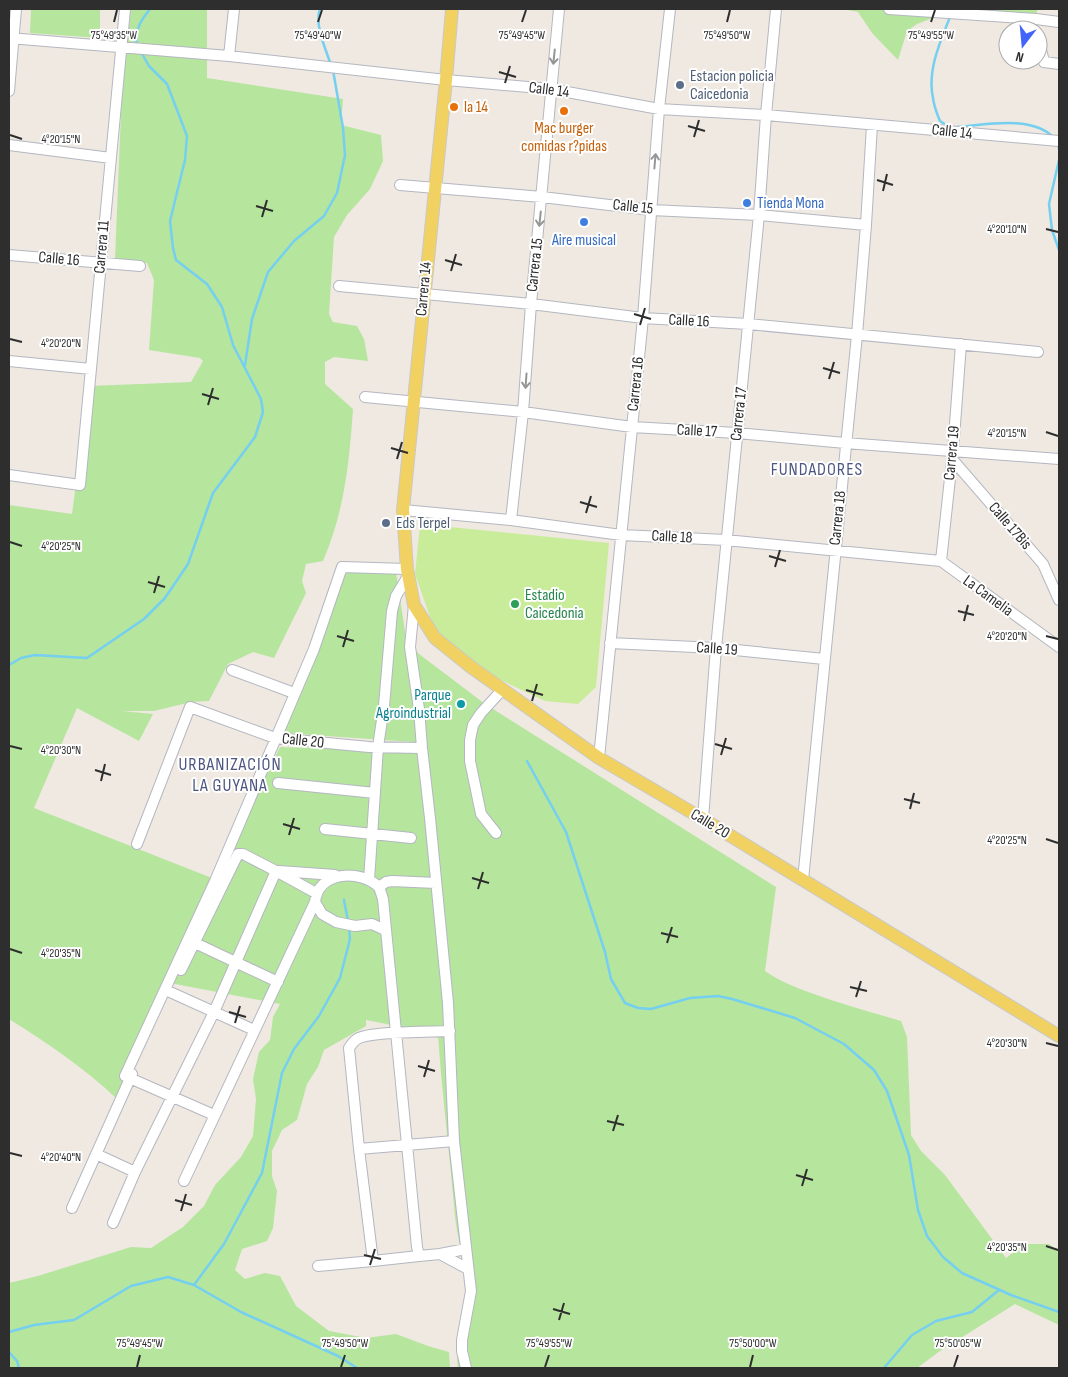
<svg xmlns="http://www.w3.org/2000/svg" width="1068" height="1377" font-family="'Sofia Sans Condensed',sans-serif">
<style>
.green{fill:#b6e59e}
.pitch{fill:#c9ec9a}
.lines{fill:none;stroke-linecap:round;stroke-linejoin:round}
.stream{stroke:#75cff0;stroke-width:2.5}
.minor-casing{stroke:#b4b7c1;stroke-width:12}
.major-casing{stroke:#c9c9c9;stroke-width:14}
.minor{stroke:#fff;stroke-width:10}
.major{stroke:#f2d163;stroke-width:12}
.oneway{stroke:#969696}
.ticks{fill:none;stroke:#2e2e2e;stroke-width:2}
.service-dot{fill:#5c6f8a;stroke:#fff;stroke-width:2}
.food-dot{fill:#e8710a;stroke:#fff;stroke-width:2}
.shop-dot{fill:#3f7fe0;stroke:#fff;stroke-width:2}
.leisure-dot{fill:#2e9e5b;stroke:#fff;stroke-width:2}
.culture-dot{fill:#0f9aa8;stroke:#fff;stroke-width:2}
.labels{text-anchor:middle;dominant-baseline:central;stroke-width:4;stroke-linejoin:round;paint-order:stroke}
.service-label{font-size:16px;fill:#4e5e75;stroke:#fff;text-anchor:start}
.street-label{font-size:16px;fill:#2e2e2e;stroke:#fff}
.food-label{font-size:16px;fill:#c56008;stroke:#fff;text-anchor:start}
.shop-label{font-size:16px;fill:#366cbe;stroke:#fff;text-anchor:start}
.leisure-label{font-size:16px;fill:#27864d;stroke:#fff;text-anchor:start}
.culture-label{font-size:16px;fill:#0d838f;stroke:#fff;text-anchor:end}
.neighbourhood-label{font-size:18px;letter-spacing:1px;fill:#4d5680;stroke:#fff}
.ticks-label{font-size:12px;text-anchor:middle;fill:#2e2e2e;stroke:#fff;stroke-width:4;stroke-linejoin:round;paint-order:stroke}
</style>
<rect width="100%" height="100%" fill="#efe9e1"/>
<path class="green" d="M31 9H100V38L30 33Z
M131 9H207V78L343 99 341 125 381 135 383 161 370 189 347 215 334 237 329 314 333 322 357 326 364 339 368 361 334 357 325 362V384L353 409C349 464 345 509 323 561L306 564 302 581 306 593 274 658 253 652 228 664 209 701 191 702 154 711H122L153 714 139 741 77 708 34 808 217 880 280 747 414 751 413 742 283 733 343 570 396 572 406 638 419 654 485 704 776 887 765 971C779 981 795 987 811 993 841 1004 871 1012 901 1021L907 1037 911 1135 921 1151 945 1175 1006 1258 1024 1244H1049L1059 1251V1325L1015 1304 940 1351 917 1368H458C454 1345 466 1323 466 1300 468 1272 458 1244 455 1217 450 1156 442 1095 438 1034L366 1020V1026L324 1050 318 1067 307 1084 297 1120 282 1130 272 1151V1176L277 1191 273 1228 267 1241 242 1249 235 1270 245 1279 265 1273 280 1276 296 1306 329 1331 366 1338 396 1334 428 1346 449 1352 450 1368H9V1283L38 1276 131 1247 151 1248 183 1227 204 1206 215 1185 241 1157 253 1136 256 1099 253 1079 259 1052 270 1040 273 1017 280 1004 170 983 118 1100C85 1068 47 1043 9 1019V505L72 514 89 386 191 382 203 361 200 358 149 350 154 280 147 263 115 259 122 90Z
M843 9H1037V30H1030L1018 20 943 14 917 24 907 31 898 60 872 33 858 12Z"/>
<path class="pitch" d="M420 524 609 543 596 687 578 704 545 701 482 671 436 634 415 574Z"/>
<g class="lines">
<path class="stream" d="M320 9C314 24 326 50 331 65
M137 45C134 31 141 20 150 9
M949 127 940 121C937 114 934 106 933 98 927 71 940 42 950 17
M957 127C985 125 1031 115 1053 137
M1058 143 1059 149
M1059 160 1049 204 1052 230 1059 250
M245 365 252 319 268 272 294 241 324 216 337 193 345 155 343 128 333 70
M9 665 21 658 35 655 87 658 144 619 165 598 188 564 213 493 255 437 263 412 261 399 233 345 222 307 207 284 176 260 173 248 170 221 185 160 187 136 167 84 149 66 141 52
M527 761 566 832 605 952 611 979 625 1003 638 1008 651 1009 690 998 718 996 732 999 795 1018 844 1044 874 1070 887 1091 909 1155 918 1210 927 1236 943 1257 962 1273 1011 1295 1059 1312
M344 900 348 921
M194 1285 224 1244 262 1173 282 1073 294 1049 319 1016 340 978 350 939 349 928
M9 1332 34 1325 74 1320 131 1286 168 1277 194 1285 241 1312 338 1356 357 1368
M9 1352 17 1361 19 1368
M884 1368 912 1335 936 1321 972 1312 999 1290"/>
<g class="minor-casing">
<path id="minor" d="M889 9 1036 19 1059 22
M1038 37 1044 62 1059 64
M9 38 229 56 446 80 551 89 659 109 766 115 1059 141
M229 56 234 9
M9 91 16 9
M9 145 111 158
M400 185 542 197 651 210 759 215 866 225
M9 255 140 266
M339 286 531 304 643 318 748 324 1038 352
M9 361 91 369
M365 397 523 412 632 427 737 433 845 443 1059 459
M952 459 1043 564 1059 600
M9 475 80 485 125 9
M403 510 511 520 621 535 726 540 941 561
M511 520 523 412 531 304 559 9
M941 561 953 451 961 344
M941 561 1059 647
M414 605 410 647 419 709 422 748 430 818 448 1003 454 1141 471 1291 462 1340V1351L466 1368
M610 643 716 648 824 659
M232 670 294 693
M599 758 643 318 659 109 670 9
M278 783 375 793
M703 819 716 648 759 215 766 115 776 9
M325 829 411 838
M496 833 481 814 470 761V740L473 725 481 713 502 690
M137 844 190 707 275 738 369 747 422 748
M279 871 335 875
M369 880 378 747 384 706 392 611 396 596 408 576
M803 880 857 335 866 225 872 125
M436 883 392 881 386 882 379 887 383 899 417 1247 419 1256 373 1261 359 1149 349 1048C351 1045 354 1041 357 1039 370 1031 431 1032 450 1031
M315 902 322 914 336 922 355 926 372 924 385 930
M195 943 278 982
M181 970 238 854H243L276 871 316 893
M170 992 254 1030
M214 1115 125 1076 215 881 314 649 342 567 407 569
M359 1149 454 1141
M96 1154 135 1172
M184 1181 315 902C318 871 360 869 379 887
M72 1208 132 1074
M113 1223 135 1172 214 1012 276 871
M440 1254 468 1269
M419 1256 440 1254 466 1249
M318 1266 373 1261"/>
</g>
<g class="major-casing">
<path id="major" d="M452 9 446 80 403 510 407 569 414 605 435 638 471 667 599 758 703 819 1059 1036"/>
</g>
<use href="#minor" class="minor"/>
<use href="#major" class="major"/>
</g>
<defs><path id="oneway-shaft" d="M-6 0H5M1.5-3L5.5 0L1.5 3" fill="none" stroke-width="1.6" stroke-linecap="round" stroke-linejoin="round" transform="scale(1.25)"/></defs>
<g class="oneway">
<use href="#oneway-shaft" transform="translate(554 57) rotate(96)"/>
<use href="#oneway-shaft" transform="translate(655 161) rotate(-85)"/>
<use href="#oneway-shaft" transform="translate(540 219) rotate(96)"/>
<use href="#oneway-shaft" transform="translate(526 381) rotate(94)"/>
</g>
<path class="ticks" d="M114 22 117 10M318 22 322 10M522 22 526 10M727 22 730 10M931 22 935 10M499 72 516 77M505 83 510 66M688 126 705 131M10 135 22 139M694 137 699 120M877 180 893 185M883 191 887 174M256 206 273 211M262 217 267 200M1046 229 1058 232M445 260 462 265M451 271 456 254M634 314 651 319M640 325 645 308M10 339 22 342M823 368 840 373M829 379 834 362M202 394 219 399M208 405 213 388M1046 432 1058 436M391 448 408 453M397 459 402 442M580 502 597 507M586 513 591 496M10 542 22 546M769 556 786 561M775 567 780 550M148 582 165 587M154 593 159 576M958 611 974 615M964 621 968 605M337 636 354 641M1046 636 1058 639M343 647 348 630M526 690 543 695M532 701 537 684M715 744 732 749M10 746 22 749M721 755 726 738M95 770 111 775M101 781 105 764M904 799 920 803M910 809 914 793M283 824 300 829M289 835 294 818M1046 839 1058 843M472 878 489 883M478 889 483 872M661 933 678 937M667 943 672 927M10 949 22 953M850 987 867 991M856 997 861 981M229 1012 246 1017M235 1023 240 1006M1046 1043 1058 1046M418 1066 435 1071M424 1077 429 1060M607 1121 624 1125M613 1131 618 1115M10 1153 22 1156M796 1175 813 1180M802 1186 807 1169M175 1200 192 1205M181 1211 186 1194M1046 1246 1058 1250M364 1255 381 1259M370 1265 375 1249M553 1309 570 1314M559 1320 564 1303M137 1367 140 1355M341 1367 345 1355M545 1367 549 1355M750 1367 753 1355M954 1367 958 1355"/>
<g class="service-dot">
<circle cx="680" cy="85" r="5"/>
<circle cx="386" cy="523" r="5"/>
</g>
<g class="food-dot">
<circle cx="454" cy="107" r="5"/>
<circle cx="564" cy="111" r="5"/>
</g>
<g class="shop-dot">
<circle cx="747" cy="203" r="5"/>
<circle cx="584" cy="222" r="5"/>
</g>
<circle class="leisure-dot" cx="515" cy="604" r="5"/>
<circle class="culture-dot" cx="461" cy="704" r="5"/>
<g class="labels">
<g class="service-label">
<text x="690" y="76">Estacion policia<tspan x="690" dy="18">Caicedonia</tspan></text>
<text x="396" y="523">Eds Terpel</text>
</g>
<g class="street-label">
<text transform="translate(549 90) rotate(7)">Calle 14</text>
<text transform="translate(952 132) rotate(6)">Calle 14</text>
<text transform="translate(633 207) rotate(6)">Calle 15</text>
<text transform="translate(102 247) rotate(-85)">Carrera 11</text>
<text transform="translate(59 259) rotate(5)">Calle 16</text>
<text transform="translate(535 265) rotate(-84)">Carrera 15</text>
<text transform="translate(424 289) rotate(-85)">Carrera 14</text>
<text transform="translate(689 321) rotate(3)">Calle 16</text>
<text transform="translate(636 384) rotate(-84)">Carrera 16</text>
<text transform="translate(739 414) rotate(-84)">Carrera 17</text>
<text transform="translate(697 431) rotate(3)">Calle 17</text>
<text transform="translate(952 453) rotate(-85)">Carrera 19</text>
<text transform="translate(838 518) rotate(-84)">Carrera 18</text>
<text transform="translate(1010 526) rotate(49)">Calle 17Bis</text>
<text transform="translate(672 537) rotate(3)">Calle 18</text>
<text transform="translate(988 596) rotate(36)">La Camelia</text>
<text transform="translate(717 649) rotate(4)">Calle 19</text>
<text transform="translate(303 741) rotate(6)">Calle 20</text>
<text transform="translate(710 824) rotate(31)">Calle 20</text>
</g>
<g class="food-label">
<text x="464" y="107">la 14</text>
<text x="564" y="128" text-anchor="middle">Mac burger<tspan x="564" dy="18">comidas r?pidas</tspan></text>
</g>
<g class="shop-label">
<text x="757" y="203">Tienda Mona</text>
<text x="584" y="240" text-anchor="middle">Aire musical</text>
</g>
<g class="leisure-label">
<text x="525" y="595">Estadio<tspan x="525" dy="18">Caicedonia</tspan></text>
</g>
<g class="culture-label">
<text x="451" y="695">Parque<tspan x="451" dy="18">Agroindustrial</tspan></text>
</g>
<g class="neighbourhood-label">
<text x="817" y="469">FUNDADORES</text>
<text x="230" y="764">URBANIZACIÓN<tspan x="230" dy="21">LA GUYANA</tspan></text>
</g>
</g>
<g class="ticks-label">
<text x="114" y="39">75°49'35"W</text>
<text x="318" y="39">75°49'40"W</text>
<text x="522" y="39">75°49'45"W</text>
<text x="727" y="39">75°49'50"W</text>
<text x="931" y="39">75°49'55"W</text>
<text x="61" y="143">4°20'15"N</text>
<text x="1007" y="233">4°20'10"N</text>
<text x="61" y="347">4°20'20"N</text>
<text x="1007" y="437">4°20'15"N</text>
<text x="61" y="550">4°20'25"N</text>
<text x="1007" y="640">4°20'20"N</text>
<text x="61" y="754">4°20'30"N</text>
<text x="1007" y="844">4°20'25"N</text>
<text x="61" y="957">4°20'35"N</text>
<text x="1007" y="1047">4°20'30"N</text>
<text x="61" y="1161">4°20'40"N</text>
<text x="1007" y="1251">4°20'35"N</text>
<text x="140" y="1347">75°49'45"W</text>
<text x="345" y="1347">75°49'50"W</text>
<text x="549" y="1347">75°49'55"W</text>
<text x="753" y="1347">75°50'00"W</text>
<text x="958" y="1347">75°50'05"W</text>
</g>
<rect width="1068" height="1377" fill="none" stroke="#2e2e2e" stroke-width="20"/>
<g transform="translate(1023 45) rotate(196)"><circle r="24" fill="#ffffff" stroke="#ababab"/>
<path d="M0-4L9 19L0 12L-9 19Z" fill="#4264fb"/>
<text y="-8" font-size="14" font-weight="bold" text-anchor="middle" fill="#2e2e2e">N</text>
</g>
</svg>
